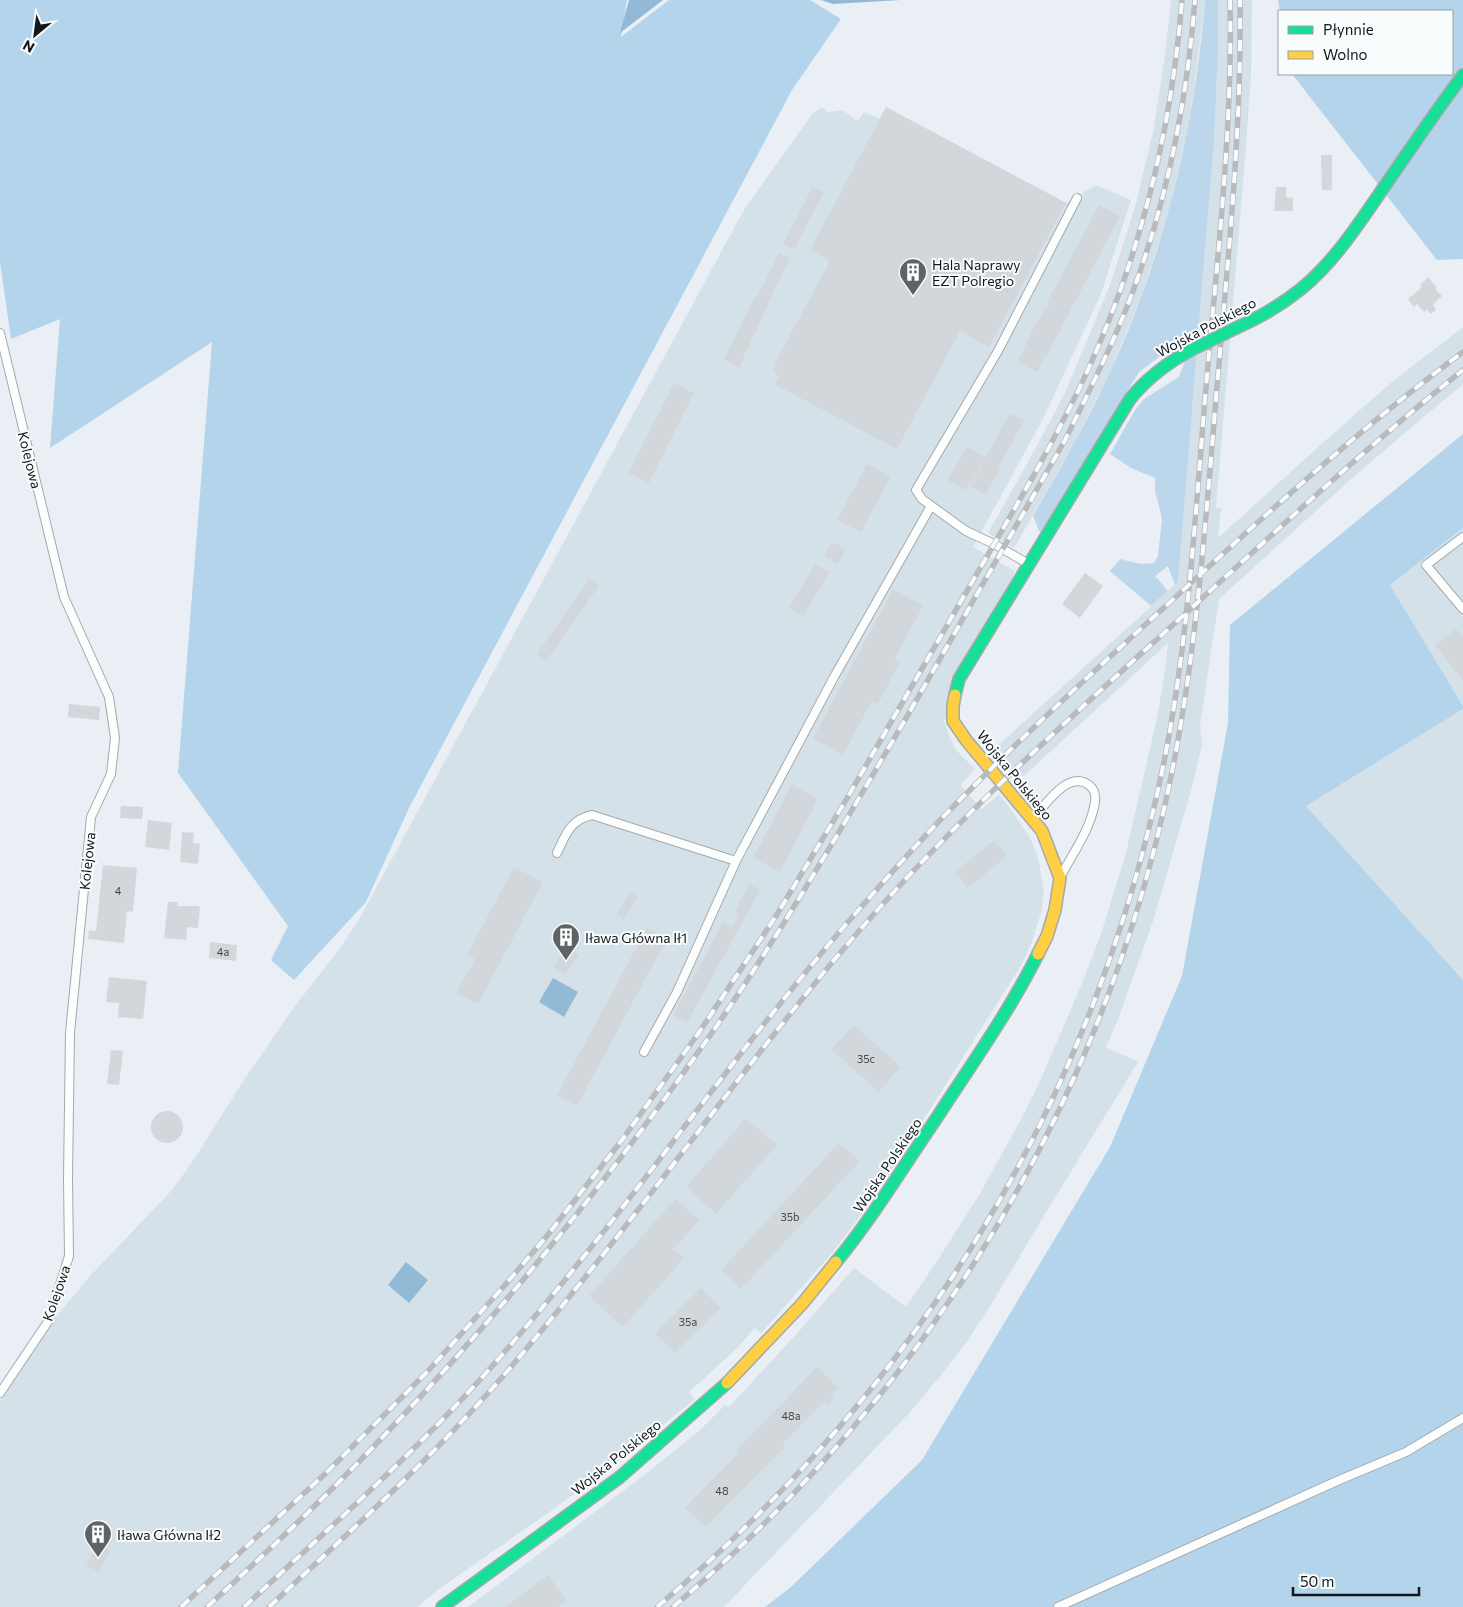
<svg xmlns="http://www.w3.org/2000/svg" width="1463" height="1607" font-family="Commissioner,sans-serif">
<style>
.built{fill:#d5e1e9}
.green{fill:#bcd7eb}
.forest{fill:#b3d4eb}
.water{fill:#92bad6}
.building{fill:#d2d7db}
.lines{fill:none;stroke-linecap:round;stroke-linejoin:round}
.lane-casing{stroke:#a4a9ac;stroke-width:10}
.fast-casing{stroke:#a4a9ac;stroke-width:14}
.slow-casing{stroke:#a4a9ac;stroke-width:14}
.lane{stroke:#fcfdfd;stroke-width:8}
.fast{stroke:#16e098;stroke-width:11}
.slow{stroke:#ffcf43;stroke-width:11}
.rail-casing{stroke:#b9babc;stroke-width:5.5}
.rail{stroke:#f9fcfd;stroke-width:4;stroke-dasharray:11;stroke-linecap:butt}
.fast-bridge-casing{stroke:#a4a9ac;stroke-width:14;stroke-linecap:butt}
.fast-bridge{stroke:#16e098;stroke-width:11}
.labels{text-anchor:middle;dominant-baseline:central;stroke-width:4;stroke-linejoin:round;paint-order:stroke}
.number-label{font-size:11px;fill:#43474a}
.poi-label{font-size:14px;fill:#13171a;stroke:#f9fcfd;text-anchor:start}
.street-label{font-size:14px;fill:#13171a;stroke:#f9fcfd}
</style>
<rect width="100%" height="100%" fill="#e9eff4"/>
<path class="built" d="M1171 0H1205L1193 97 1186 138 1167 219 1141 297 1110 372 1073 445 1014 548 988 533 1027 464 1065 393 1110 285 1135 207 1153 132 1165 56Z
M1218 0H1252L1251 75 1247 133 1216 508H1221L1218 538 1327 439 1393 381 1463 327V384L1359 472 1219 599 1200 725 1202 746 1191 791 1153 921 1119 1017 1106 1047 1138 1062 1045 1214 992 1303 968 1340 942 1374 910 1412 724 1607H468L647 1473 700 1430 725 1405 729 1407 801 1329 854 1268 906 1307 937 1261 978 1197 1019 1123 1040 1081 1081 986 1101 934 1126 853 1157 718 1164 678 1168 643 1024 776H1017L994 752 995 748 1178 582 1214 141 1218 53Z
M822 107 828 112 842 110 858 121 864 112 880 119 886 107 1066 203 1096 185 1131 200 1101 294 1043 419 973 547 1015 571 944 721 950 738 956 750 975 769 960 785 982 809 999 794 1014 814 1030 838 1038 857 1044 891 1042 910 1031 944 1022 964 876 1195 833 1252 761 1333 755 1328 735 1350 689 1392 695 1399 621 1459 558 1506 439 1589 417 1607H0V1401L48 1326 91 1275 173 1189 195 1158 242 1083 292 1010 340 948 361 916 745 208 813 113Z
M1463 528V706L1390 585Z
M1463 709V980L1306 806Z"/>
<path class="green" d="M1205 0H1218V53L1214 141 1178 582 1175 585 1168 566 1155 576 1168 591 1151 606 1110 571 1120 559 1141 564 1154 563 1158 556 1162 519 1155 490V478L1131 468 1110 454 1135 410 1144 399 1179 377 1185 361 1184 342 1175 345 1139 372 1041 535 1033 516C1060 469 1087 422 1110 372 1164 256 1195 128 1205 0Z"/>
<path class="forest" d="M0 0H627L621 37 669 0H810L841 19 792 90 410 806 366 902 294 980 271 960 288 926 178 773 212 342 50 448 60 319 11 339 0 262Z
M1278 0H1463V259L1437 260 1292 74H1452V11H1280Z
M1463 434V528L1390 585 1463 706V709L1306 806 1463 980V1607H765L791 1587 922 1460 1110 1147 1182 976 1228 723 1230 625Z"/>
<path class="water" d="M629 0H663L620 33Z
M821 0H901L833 4Z
M553 978 578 992 564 1017 539 1002Z
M406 1262 428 1280 409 1303 388 1285Z"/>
<path class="building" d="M886 107 1066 203 989 347 960 331 897 449 774 384 779 376 773 372 777 359 830 261 810 250Z
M1321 155H1332V190H1322Z
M813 186 824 192 794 250 783 244Z
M1276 187H1286V197L1293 198V211H1274Z
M1099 205 1120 216 1046 357 1045 356 1037 372 1018 362 1036 322 1037 323 1045 308 1047 310 1050 305 1046 304Z
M779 253 790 258 768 303H769L739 367 724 360 755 296 757 297Z
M1428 277 1437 288 1435 289 1442 296 1433 305 1436 310 1431 314 1427 310 1424 312 1417 304 1414 307 1408 299 1422 287 1420 285Z
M674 383 694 393 649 483 628 473Z
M1010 413 1024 421 998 468 1000 469 986 495 970 486Z
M967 447 985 457 966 490 947 480Z
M867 464 891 476 861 532 837 520Z
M832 542 846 549 838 564 824 556Z
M815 564 830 572 803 616 789 608Z
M1085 573 1103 586 1080 618 1062 604Z
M589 579 599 586 546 661 537 654Z
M893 589 923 606 894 660 900 662 878 704 872 701 843 755 813 738Z
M1456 629 1463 637V681L1435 645Z
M69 704 100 707 99 720 68 717Z
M792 784 818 799 780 872 753 858Z
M121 806 143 807 142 819 120 818Z
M148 820 172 823 169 850 145 847Z
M182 832 194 833 193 843 200 844 198 864 180 862Z
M994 840 1007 856 968 888 955 872Z
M103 865 137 868 133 912 127 911 124 943 88 939 89 930 96 931Z
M514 867 543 882 478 1004 456 993 475 959 467 955Z
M749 884 760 890 687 1023 673 1015 723 922 733 927 738 916 734 913Z
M631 892 638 896 624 919 617 914Z
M168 902H178L177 906H200L198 928 187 927 186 940 164 938Z
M647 928 667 939 577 1106 557 1095Z
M210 942 237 945 236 961 209 958Z
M567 947 579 955 565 975 553 967Z
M109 977 147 981 143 1019 118 1017 119 1003 106 1002Z
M854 1025 901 1067 878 1092 831 1049Z
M111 1050 123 1051 119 1085 107 1084Z
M151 1127a16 16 0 1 1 32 0a16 16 0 1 1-32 0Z
M746 1118 777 1145 716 1214 686 1187Z
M839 1143 860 1161 741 1289 721 1270Z
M675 1199 700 1220 673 1249 684 1258 623 1327 589 1296Z
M701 1288 721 1308 675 1353 655 1333Z
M817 1367 838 1387 831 1394 834 1398 827 1405 824 1401 782 1445 785 1448 705 1527 685 1508 739 1452 737 1450Z
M98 1544 110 1551 99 1572 86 1565Z
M548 1575 567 1601 558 1607H505Z"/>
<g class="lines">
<g class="lane-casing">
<path id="lane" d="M0 333 64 597 109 697 115 738 111 774 91 817 70 1033 68 1178 69 1256 49 1320 0 1393
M1463 537 1426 565 1463 609
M1027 563 994 544 966 531 922 499 916 490 998 351 1077 198
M1033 819C1045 805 1069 768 1090 786 1096 791 1096 800 1094 807 1089 831 1073 853 1062 874
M557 853C566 834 570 820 592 815L736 861
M644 1052 677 992 736 861 834 677 931 506
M1058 1607 1337 1481 1406 1452 1463 1418"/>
</g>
<g class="fast-casing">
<path id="fast" d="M1236 328C1259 318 1281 305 1301 289 1334 262 1358 225 1382 190 1409 151 1435 112 1463 75
M955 695 959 679 1130 399C1148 377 1168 362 1193 349
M836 1262C873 1217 903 1167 936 1119 971 1065 1009 1012 1038 954
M442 1607 620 1477 727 1383"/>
</g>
<g class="slow-casing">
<path id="slow" d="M955 695 953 706V721L966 740 1042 831 1060 878 1055 910 1047 936 1038 954
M727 1383 802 1304 836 1262"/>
</g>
<use href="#lane" class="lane"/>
<use href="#fast" class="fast"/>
<use href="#slow" class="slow"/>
<g class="rail-casing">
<path id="rail" d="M181 1607 326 1473 428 1371 505 1285 546 1237 622 1140 700 1031 776 916 846 800 1034 475C1054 438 1074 402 1091 363 1142 249 1172 125 1182 0
M207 1607C265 1554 322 1501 376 1444 497 1318 608 1181 709 1037 780 935 842 827 905 720 958 627 1012 534 1065 440 1083 404 1101 368 1117 331 1162 226 1186 113 1195 0
M244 1607C337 1521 432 1438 514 1341 633 1203 735 1051 855 914 892 872 929 830 969 791 1033 726 1101 665 1168 604 1264 516 1359 429 1463 352
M269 1607C347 1534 427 1463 497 1383 581 1287 657 1185 735 1084 777 1030 820 975 866 923 957 819 1061 726 1164 633 1262 544 1359 453 1463 370
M657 1607C920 1386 1095 1099 1164 762 1188 642 1195 520 1205 399 1216 268 1233 132 1230 0
M673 1607C924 1395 1101 1109 1169 786 1196 659 1205 528 1216 399 1227 266 1242 133 1240 0"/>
</g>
<use href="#rail" class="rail"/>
<g class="fast-bridge-casing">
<path id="fast-bridge" d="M1193 349 1236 328"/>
</g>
<use href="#fast-bridge" class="fast-bridge"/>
</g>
<defs>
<g id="building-pin" transform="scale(1.4375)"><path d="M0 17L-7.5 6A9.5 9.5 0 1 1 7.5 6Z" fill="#5e6366" stroke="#f9fcfd"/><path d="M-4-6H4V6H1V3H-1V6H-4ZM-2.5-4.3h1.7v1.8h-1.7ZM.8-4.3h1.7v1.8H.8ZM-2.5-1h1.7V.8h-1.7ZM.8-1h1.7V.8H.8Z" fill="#fff"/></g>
</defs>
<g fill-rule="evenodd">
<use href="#building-pin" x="913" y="272"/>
<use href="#building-pin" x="566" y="937"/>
<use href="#building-pin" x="98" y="1534"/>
</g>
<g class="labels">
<g class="number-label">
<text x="118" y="890">4</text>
<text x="223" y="951">4a</text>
<text x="866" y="1058">35c</text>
<text x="790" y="1216">35b</text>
<text x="688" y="1321">35a</text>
<text x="791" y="1415">48a</text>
<text x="722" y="1490">48</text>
</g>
<g class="poi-label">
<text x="932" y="264">Hala Naprawy<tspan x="932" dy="16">EZT Polregio</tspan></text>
<text x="585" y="937">Iława Główna Ił1</text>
<text x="117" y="1534">Iława Główna Ił2</text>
</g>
<g class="street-label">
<text transform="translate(1206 327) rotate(-28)">Wojska Polskiego</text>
<text transform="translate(30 460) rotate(76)">Kolejowa</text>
<text transform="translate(1015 775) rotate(51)">Wojska Polskiego</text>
<text transform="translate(87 861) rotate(-84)">Kolejowa</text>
<text transform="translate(887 1165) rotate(-56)">Wojska Polskiego</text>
<text transform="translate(56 1293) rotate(-71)">Kolejowa</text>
<text transform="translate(616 1457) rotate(-39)">Wojska Polskiego</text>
</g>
</g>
<rect x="1278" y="10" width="175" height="65" fill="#f9fcfd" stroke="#9da0a2"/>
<rect x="1288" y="26" width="25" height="8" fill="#16e098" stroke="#9da0a2"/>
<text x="1323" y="35" font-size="15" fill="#13171a">Płynnie</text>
<rect x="1288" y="51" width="25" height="8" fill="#ffcf43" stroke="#9da0a2"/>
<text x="1323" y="60" font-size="15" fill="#13171a">Wolno</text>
<g transform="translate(35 35) rotate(209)" stroke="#f9fcfd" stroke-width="4" paint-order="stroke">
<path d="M0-4L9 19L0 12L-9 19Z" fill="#13171a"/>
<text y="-8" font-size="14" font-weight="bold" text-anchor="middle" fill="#13171a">N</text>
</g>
<path d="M1293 1587v8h126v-8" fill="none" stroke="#13171a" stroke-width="2.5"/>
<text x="1300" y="1587" font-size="15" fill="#13171a" stroke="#f9fcfd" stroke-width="4" paint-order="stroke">50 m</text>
</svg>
